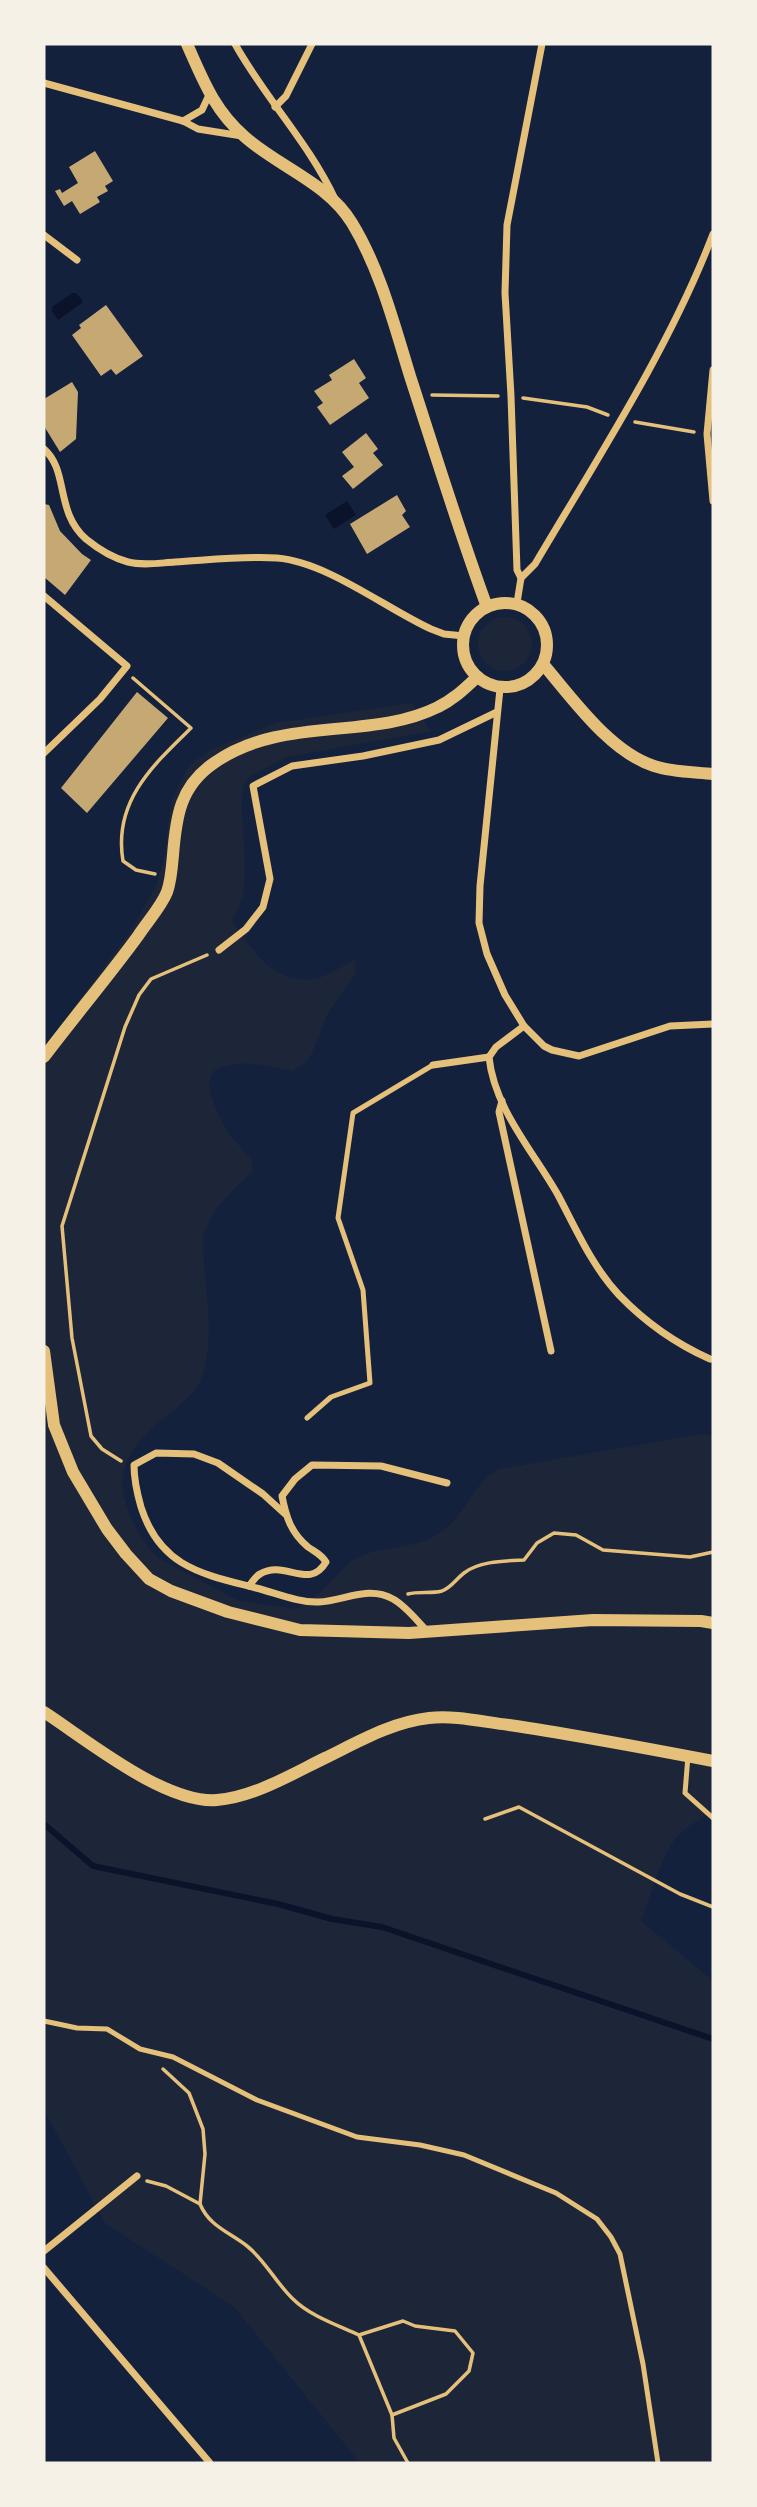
<svg xmlns="http://www.w3.org/2000/svg" width="757" height="2507" viewBox="0 0 757 2507" font-family="'PT Sans',sans-serif">
  <style>
    .green { fill: #1d2539 }
    .water { fill: #0b132b }
    .lines { fill: none; stroke-linecap: round; stroke-linejoin: round }
    .stream { stroke: #0b132b; stroke-width: 6 }
    .building { fill: #c6a872 }
    .path { stroke: #e5c07b; stroke-width: 3.5 }
    .service { stroke: #e5c07b; stroke-width: 5 }
    .minor { stroke: #e5c07b; stroke-width: 7 }
    .tertiary { stroke: #e5c07b; stroke-width: 12 }
  </style>
  <rect width="100%" height="100%" fill="#14213d"/>
  <g class="green">
    <circle cx="505" cy="644" r="27"/>
    <path d="M 412,703 L 431,731 L 287,757 L 249,777 L 243,787 C 238,826 256,888 232,920 C 252,951 278,990 321,977 C 332,973 344,965 355,960 L 355,974 L 329,1011 L 311,1055 L 305,1063 L 292,1071 C 265,1066 240,1057 214,1071 L 209,1081 L 210,1092 L 218,1114 L 229,1134 L 252,1160 L 252,1172 C 232,1191 211,1209 203,1237 C 202,1281 217,1332 202,1376 C 195,1398 171,1411 154,1426 C 142,1437 128,1454 124,1470 C 116,1499 139,1538 158,1558 L 239,1601 L 296,1609 C 307,1602 318,1595 327,1586 C 337,1576 346,1563 359,1557 C 387,1543 418,1552 446,1528 C 469,1509 473,1483 499,1469 L 702,1434 L 713,1436 L 713,1812 C 700,1819 686,1826 676,1838 C 660,1858 651,1896 641,1921 L 713,1981 L 713,2463 L 360,2463 L 234,2307 L 105,2223 L 44,2110 L 44,1047 L 130,932 L 156,886 L 165,854 L 171,801 L 187,769 L 196,760 L 212,749 L 276,723 Z"/>
  </g>
  <g class="water">
    <path d="M 72,293 L 76,293 L 82,300 L 82,303 L 58,320 L 52,311 L 52,307 Z"/>
    <path d="M 347,501 L 356,515 L 334,529 L 325,515 Z"/>
  </g>
  <g class="lines">
    <path class="stream" d="M 44,1824 L 93,1866 L 278,1904 L 332,1919 L 382,1927 L 713,2039"/>
  </g>
  <g class="building">
    <path d="M 95,151 L 113,181 L 105,186 L 108,191 L 97,197 L 100,202 L 80,214 L 72,201 L 64,206 L 55,191 L 60,189 L 62,193 L 78,183 L 69,167 Z"/>
    <path d="M 106,305 L 143,356 L 116,375 L 111,369 L 101,376 L 72,335 L 81,328 L 79,325 Z"/>
    <path d="M 354,359 L 366,378 L 359,383 L 369,398 L 330,425 L 317,407 L 323,403 L 314,391 L 332,380 L 329,375 Z"/>
    <path d="M 72,382 L 78,392 L 76,439 L 60,452 L 44,426 L 44,399 Z"/>
    <path d="M 366,433 L 378,449 L 373,453 L 383,465 L 353,489 L 342,476 L 354,467 L 342,452 Z"/>
    <path d="M 397,495 L 406,511 L 402,515 L 410,527 L 367,554 L 350,524 Z"/>
    <path d="M 44,504 L 49,505 L 60,531 L 82,554 L 91,560 L 65,595 L 44,577 Z"/>
    <path d="M 137,692 L 168,718 L 87,813 L 61,788 Z"/>
  </g>
  <g class="lines">
    <g class="path">
      <path d="M 432,395 L 498,396"/>
      <path d="M 523,398 L 587,407 L 608,415"/>
      <path d="M 635,422 L 694,432"/>
      <path d="M 133,678 L 191,728 C 152,766 113,802 123,861 L 136,870 L 155,874"/>
      <path d="M 121,1461 L 102,1449 L 91,1436 L 72,1338 L 62,1226 L 125,1027 L 139,995 L 151,979 L 207,955"/>
      <path d="M 408,1594 C 419,1591 431,1594 442,1591 C 452,1587 455,1580 464,1573 C 479,1561 505,1561 524,1560 L 537,1543 L 554,1533 L 576,1535 L 603,1550 L 690,1557 L 713,1552"/>
      <path d="M 485,1819 L 519,1807 L 680,1894 L 713,1907"/>
      <path d="M 163,2069 L 189,2093 L 203,2129 L 205,2154 L 200,2204"/>
      <path d="M 147,2181 L 166,2186 L 200,2204 C 209,2226 229,2232 247,2246 C 265,2260 276,2283 293,2299 C 310,2316 337,2325 359,2335 L 392,2415 L 394,2438 L 408,2463"/>
      <path d="M 359,2335 L 403,2321 L 415,2326 L 455,2331 L 473,2353 L 469,2371 L 446,2394 L 392,2415"/>
    </g>
    <g class="service">
      <path d="M 307,1418 L 331,1397 L 370,1383 L 363,1290 L 338,1218 L 353,1113 L 433,1065"/>
      <path d="M 688,1756 L 685,1793 L 713,1818"/>
      <path d="M 44,2021 L 77,2028 L 107,2029 L 140,2049 L 173,2057 L 257,2100 L 357,2137 L 420,2145 L 464,2155 L 556,2193 L 597,2219 L 611,2237 L 620,2254 L 643,2364 L 658,2463"/>
    </g>
    <g class="minor">
      <path d="M 235,44 C 265,98 309,143 335,199"/>
      <path d="M 44,83 L 183,121 L 198,129 L 242,136"/>
      <path d="M 275,107 L 286,96 L 312,44"/>
      <path d="M 183,121 L 202,110 L 209,95"/>
      <path d="M 44,235 L 77,260"/>
      <path d="M 713,370 L 707,434 L 713,501"/>
      <path d="M 44,449 C 69,471 55,512 86,539 C 97,548 113,558 128,562 C 143,566 159,563 175,562 C 209,560 243,556 277,558 C 327,562 385,608 431,629 L 444,634 L 464,636"/>
      <path d="M 521,578 L 517,570 L 511,396 L 505,293 L 507,225 L 542,44"/>
      <path d="M 44,596 L 127,666 L 100,699 L 44,753"/>
      <path d="M 517,603 L 521,578 L 535,564 C 597,459 670,347 713,234"/>
      <path d="M 500,689 L 480,886 L 479,923 L 487,954 L 505,995 L 524,1026 L 544,1046 L 552,1050 L 579,1056 L 670,1026 L 713,1024"/>
      <path d="M 219,950 L 246,929 L 263,907 L 270,879 L 253,786 L 292,766 L 363,756 L 439,740 L 497,712"/>
      <path d="M 524,1026 L 496,1047 L 489,1057 C 494,1108 533,1151 558,1195 C 576,1229 592,1266 619,1295 C 646,1323 674,1343 710,1359"/>
      <path d="M 433,1065 L 489,1057"/>
      <path d="M 502,1101 L 499,1112 L 551,1351"/>
      <path d="M 285,1514 L 263,1494 L 218,1463 L 194,1454 L 156,1453 L 134,1465 C 134,1480 137,1493 141,1507 C 160,1567 202,1574 256,1588 C 276,1593 299,1603 319,1602 C 344,1601 368,1585 393,1599 C 406,1606 418,1622 428,1632"/>
      <path d="M 249,1586 C 252,1582 256,1576 260,1574 C 285,1559 309,1591 326,1562 C 321,1554 315,1552 308,1547 C 291,1533 286,1517 282,1496 L 295,1479 L 312,1465 L 381,1466 L 447,1483"/>
      <path d="M 44,2251 L 137,2176"/>
      <path d="M 44,2268 L 210,2463"/>
    </g>
    <g class="tertiary">
      <path d="M 187,44 C 203,80 214,110 245,137 C 279,167 328,183 352,223 C 380,269 394,324 410,376 C 435,453 459,531 487,607"/>
      <circle cx="505" cy="645" r="42"/>
      <path d="M 543,664 C 572,698 610,752 654,766 C 672,772 694,772 713,774"/>
      <path d="M 44,1057 C 75,1016 108,977 138,936 C 147,922 161,907 167,892 C 171,881 172,867 173,855 C 176,817 180,786 214,763 C 282,715 370,741 438,707 C 453,700 464,689 476,678"/>
      <path d="M 44,1351 L 54,1425 L 73,1472 L 107,1529 L 126,1554 L 149,1579 L 171,1591 L 228,1612 L 300,1630 L 409,1633 L 593,1620 L 701,1621 L 713,1623"/>
      <path d="M 44,1712 C 87,1740 165,1804 217,1800 C 254,1797 292,1774 325,1758 C 358,1742 392,1722 429,1718 C 455,1715 483,1722 509,1725 C 577,1735 645,1748 713,1761"/>
    </g>
  </g>
  <rect width="757" height="2507" fill="none" stroke="#f6f1e7" stroke-width="91"/>
</svg>
